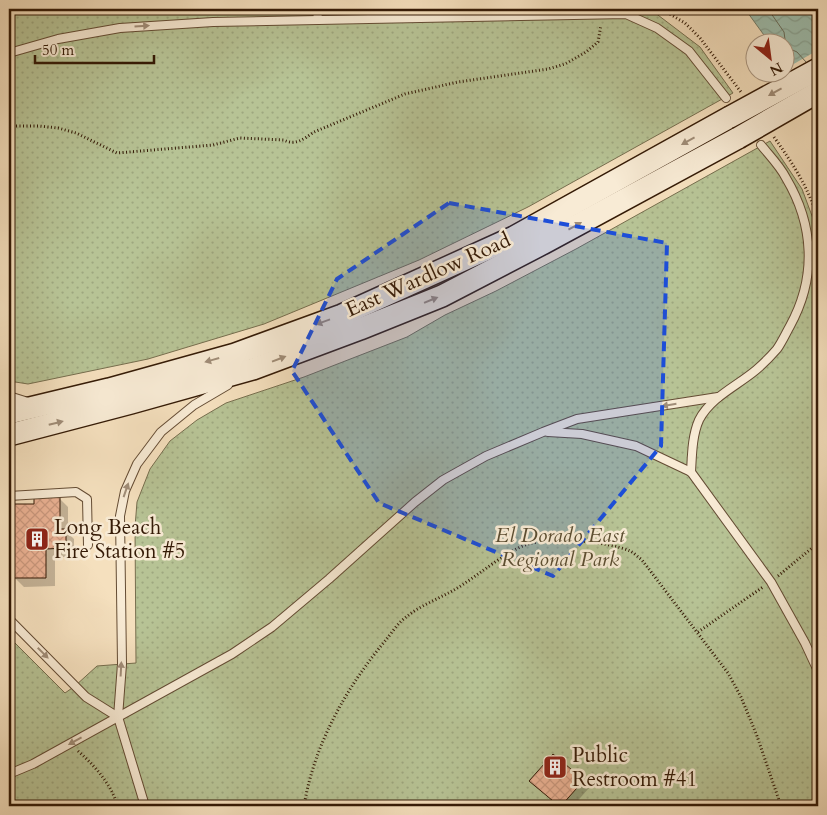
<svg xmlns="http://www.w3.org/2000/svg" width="827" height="815" viewBox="0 0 827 815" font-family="Cardo,serif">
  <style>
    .park { fill: url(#park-dots); stroke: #766e4e }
    .water { fill: url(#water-waves); stroke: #737c6a }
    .pier { fill: #f5e0be }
    .shadow { fill: #0003 }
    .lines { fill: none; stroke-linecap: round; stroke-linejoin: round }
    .shore { stroke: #686c5a; stroke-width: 1 }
    .building { fill: url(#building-cross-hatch); stroke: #341a06 }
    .service-casing { stroke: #644c34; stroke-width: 10 }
    .secondary-casing { stroke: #341a06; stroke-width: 24 }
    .path { stroke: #341a06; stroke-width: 3; stroke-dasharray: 1 2.5; stroke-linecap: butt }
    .service { stroke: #f8ebd5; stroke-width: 8 }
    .secondary { stroke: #f8ebd5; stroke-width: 21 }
    .secondary-bridge-casing { stroke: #341a06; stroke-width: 24; stroke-linecap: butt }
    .secondary-bridge { stroke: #f8ebd5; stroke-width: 21 }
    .oneway { fill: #a08d78 }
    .marked { fill: #1d4ed8; fill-opacity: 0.2; stroke: #1d4ed8; stroke-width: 4; stroke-dasharray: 10 6; stroke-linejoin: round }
    .labels { text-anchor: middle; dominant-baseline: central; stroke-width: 5; stroke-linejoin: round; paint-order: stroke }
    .street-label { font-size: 21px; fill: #341a06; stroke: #f8ebd5 }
    .poi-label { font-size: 21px; fill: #341a06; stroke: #f8ebd5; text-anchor: start }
    .park-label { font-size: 21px; font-style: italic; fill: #5b4d31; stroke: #f8ebd5 }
  </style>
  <defs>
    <pattern id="park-dots" width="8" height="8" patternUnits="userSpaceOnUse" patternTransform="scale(1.25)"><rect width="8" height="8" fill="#b7c395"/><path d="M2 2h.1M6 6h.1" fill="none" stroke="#9ea77f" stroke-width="1.8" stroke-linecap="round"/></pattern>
    <pattern id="water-waves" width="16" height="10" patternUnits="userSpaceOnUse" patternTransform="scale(1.25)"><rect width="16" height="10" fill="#9dbdad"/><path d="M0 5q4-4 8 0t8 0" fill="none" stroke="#88a293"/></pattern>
    <pattern id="building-cross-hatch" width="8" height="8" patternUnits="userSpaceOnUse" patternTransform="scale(1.25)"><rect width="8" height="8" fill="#ebb294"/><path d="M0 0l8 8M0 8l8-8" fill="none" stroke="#ca987e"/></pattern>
  </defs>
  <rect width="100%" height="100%" fill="#f5e0be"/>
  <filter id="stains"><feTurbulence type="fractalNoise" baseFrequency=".004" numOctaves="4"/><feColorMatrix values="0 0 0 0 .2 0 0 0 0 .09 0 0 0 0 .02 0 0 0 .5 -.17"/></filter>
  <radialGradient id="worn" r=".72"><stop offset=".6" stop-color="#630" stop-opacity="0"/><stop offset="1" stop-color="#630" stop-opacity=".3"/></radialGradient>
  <g class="park">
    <path d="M 9,9 L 650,9 L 700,47 L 733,93 L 528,207 L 419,260 L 264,324 L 148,359 L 28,384 L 9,381 Z"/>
    <path d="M 770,141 L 802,189 L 818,232 L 818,806 L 9,806 L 9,637 L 65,693 L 75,686 L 97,666 L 136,663 L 135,527 L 137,502 L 150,469 L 170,441 L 197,420 L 226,403 L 304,377 L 407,337 L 445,315 L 496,291 L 576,249 Z"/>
  </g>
  <path class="water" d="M 745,9 L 815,9 L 818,14 L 818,110 L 785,64 L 784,42 L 769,42 Z"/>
  <path class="pier" d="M 818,50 L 818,113 L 785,69 Z"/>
  <g class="shadow">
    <path d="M 59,498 L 68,507 L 68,533 L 74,539 L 74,557 L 55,557 L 55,586 L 24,587 L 15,578 L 15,551 L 9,545 L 9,534 L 12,534 L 36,505 Z"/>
    <path d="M 583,781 L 589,788 L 573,806 L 559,806 L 538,787 Z"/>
  </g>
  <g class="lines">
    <path class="shore" d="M 768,9 L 784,32 L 786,47 L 797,52 L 806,62"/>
  </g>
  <g class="building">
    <path d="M 60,497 L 60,529 L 66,529 L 66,548 L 46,549 L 46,578 L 14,578 L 14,545 L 9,545 L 9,533 L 11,533 L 10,504 L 34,504 L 34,498 Z"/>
    <path d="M 553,754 L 584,780 L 561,806 L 559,806 L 529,781 Z"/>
  </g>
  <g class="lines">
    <g class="service-casing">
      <g id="service">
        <path d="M 317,9 L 318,20 L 626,14 L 657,28 L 689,51 L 726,98"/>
        <path d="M 9,53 L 58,39 L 120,28 L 213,22 L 318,20"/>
        <path d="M 9,396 L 28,402"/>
        <path d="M 548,432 L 582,434 L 636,446 L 691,472 L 771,582 L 805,643 L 818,671"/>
        <path d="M 691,472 C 692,455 692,436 699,420 C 711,397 737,386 756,370 C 763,364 771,356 777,349 C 782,342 786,333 790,326 C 817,277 814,225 786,178 C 780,166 769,155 761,145"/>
        <path d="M 9,496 L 76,492 L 87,499 L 88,545"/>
        <path d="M 9,619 L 86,697 L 118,717"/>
        <path d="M 9,774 L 33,764 L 232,654 L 272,627 L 329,579 L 415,502 L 443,480 L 486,456 L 543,432 L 577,419 L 718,397"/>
        <path d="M 145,806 L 118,717 L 122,664 L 120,516 L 125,491 L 137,464 L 161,432 L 194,405 L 228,385"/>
      </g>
    </g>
    <g class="secondary-casing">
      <g id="secondary">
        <path d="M 9,413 L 109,389 L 235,354 L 342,315 L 514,237 L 730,117"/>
        <path d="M 9,435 L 131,403 L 253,369 L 360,329 L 442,296 L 544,243 L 738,138"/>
      </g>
    </g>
    <g class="path">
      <path d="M 661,9 L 685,23 L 700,38 L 741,92"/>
      <path d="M 9,126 L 39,126 L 58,128 L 76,133 L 117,153 L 213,145 L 240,138 L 284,140 C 295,146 304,139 314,132 L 405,94 L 458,82 L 548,69 L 565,64 L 586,52 L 598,42 L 601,25"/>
      <path d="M 774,137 C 793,164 809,188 818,220"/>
      <path d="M 778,576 L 818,543"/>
      <path d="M 698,632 L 763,587"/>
      <path d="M 78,751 C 96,767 110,783 118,806"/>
      <path d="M 304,806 C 314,745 346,688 385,641 C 391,634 397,624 405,618 C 419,606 438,599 454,590 C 477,577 504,552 528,544 C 552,537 607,541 630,551 C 634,553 638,557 642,560 L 728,673 L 741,697 L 757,736 L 781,806"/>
    </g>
    <use href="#service" class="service"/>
    <use href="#secondary" class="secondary"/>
    <g class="secondary-bridge-casing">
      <g id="secondary-bridge">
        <path d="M 730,117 L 818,69"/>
        <path d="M 738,138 L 818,92"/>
      </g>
    </g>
    <use href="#secondary-bridge" class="secondary-bridge"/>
  </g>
  <defs><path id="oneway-solid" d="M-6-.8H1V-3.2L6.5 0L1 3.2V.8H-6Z" transform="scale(1.25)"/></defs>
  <g class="oneway">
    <use href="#oneway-solid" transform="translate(142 26) rotate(-4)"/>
    <use href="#oneway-solid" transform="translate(775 92) rotate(151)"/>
    <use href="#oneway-solid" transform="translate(688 141) rotate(151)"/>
    <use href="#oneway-solid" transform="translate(575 226) rotate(-29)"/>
    <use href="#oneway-solid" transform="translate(431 300) rotate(-22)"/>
    <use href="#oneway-solid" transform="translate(323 322) rotate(160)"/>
    <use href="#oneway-solid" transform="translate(279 359) rotate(-21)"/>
    <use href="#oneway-solid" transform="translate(212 360) rotate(164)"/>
    <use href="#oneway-solid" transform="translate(669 405) rotate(171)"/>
    <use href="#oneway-solid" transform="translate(56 423) rotate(-14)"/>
    <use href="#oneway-solid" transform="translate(126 490) rotate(-71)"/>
    <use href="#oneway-solid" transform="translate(43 653) rotate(45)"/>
    <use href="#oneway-solid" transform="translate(121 669) rotate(-87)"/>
    <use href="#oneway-solid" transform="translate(75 741) rotate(151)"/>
  </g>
  <path class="marked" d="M 449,203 L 667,243 L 661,446 L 553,576 L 379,503 L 292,371 L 337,279 Z"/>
  <defs>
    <g id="building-square" transform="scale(1.25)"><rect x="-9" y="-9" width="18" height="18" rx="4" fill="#8f2418" stroke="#f8ebd5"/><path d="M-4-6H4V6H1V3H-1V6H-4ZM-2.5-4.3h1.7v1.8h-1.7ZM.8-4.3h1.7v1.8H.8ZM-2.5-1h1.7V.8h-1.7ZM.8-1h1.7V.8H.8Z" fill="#fff"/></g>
  </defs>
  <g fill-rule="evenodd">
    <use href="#building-square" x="37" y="539"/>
    <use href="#building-square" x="555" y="767"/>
  </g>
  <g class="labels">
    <g class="street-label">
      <text transform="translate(428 275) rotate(-24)">East Wardlow Road</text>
    </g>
    <g class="poi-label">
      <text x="54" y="527">Long Beach<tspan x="54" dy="24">Fire Station #5</tspan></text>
      <text x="572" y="755">Public<tspan x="572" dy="24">Restroom #41</tspan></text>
    </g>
    <g class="park-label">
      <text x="560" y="535">El Dorado East<tspan x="560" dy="24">Regional Park</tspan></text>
    </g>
  </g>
  <rect width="827" height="815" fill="none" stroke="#f5e0be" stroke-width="30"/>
  <rect x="10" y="10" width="807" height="795" fill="none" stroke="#341a06" stroke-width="2.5"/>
  <rect x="15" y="15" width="797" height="785" fill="none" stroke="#341a06"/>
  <g transform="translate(770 58) rotate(151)"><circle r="24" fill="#f8ebd5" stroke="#aa9782"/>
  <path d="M0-4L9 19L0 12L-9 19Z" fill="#8f2418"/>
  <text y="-8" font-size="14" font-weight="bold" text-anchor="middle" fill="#341a06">N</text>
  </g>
  <path d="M35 55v8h119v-8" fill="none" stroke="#341a06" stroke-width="2.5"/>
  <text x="42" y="55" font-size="15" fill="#341a06" stroke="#f8ebd5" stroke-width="4" paint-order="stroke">50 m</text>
  <rect width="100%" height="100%" filter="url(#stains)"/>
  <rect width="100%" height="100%" fill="url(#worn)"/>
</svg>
